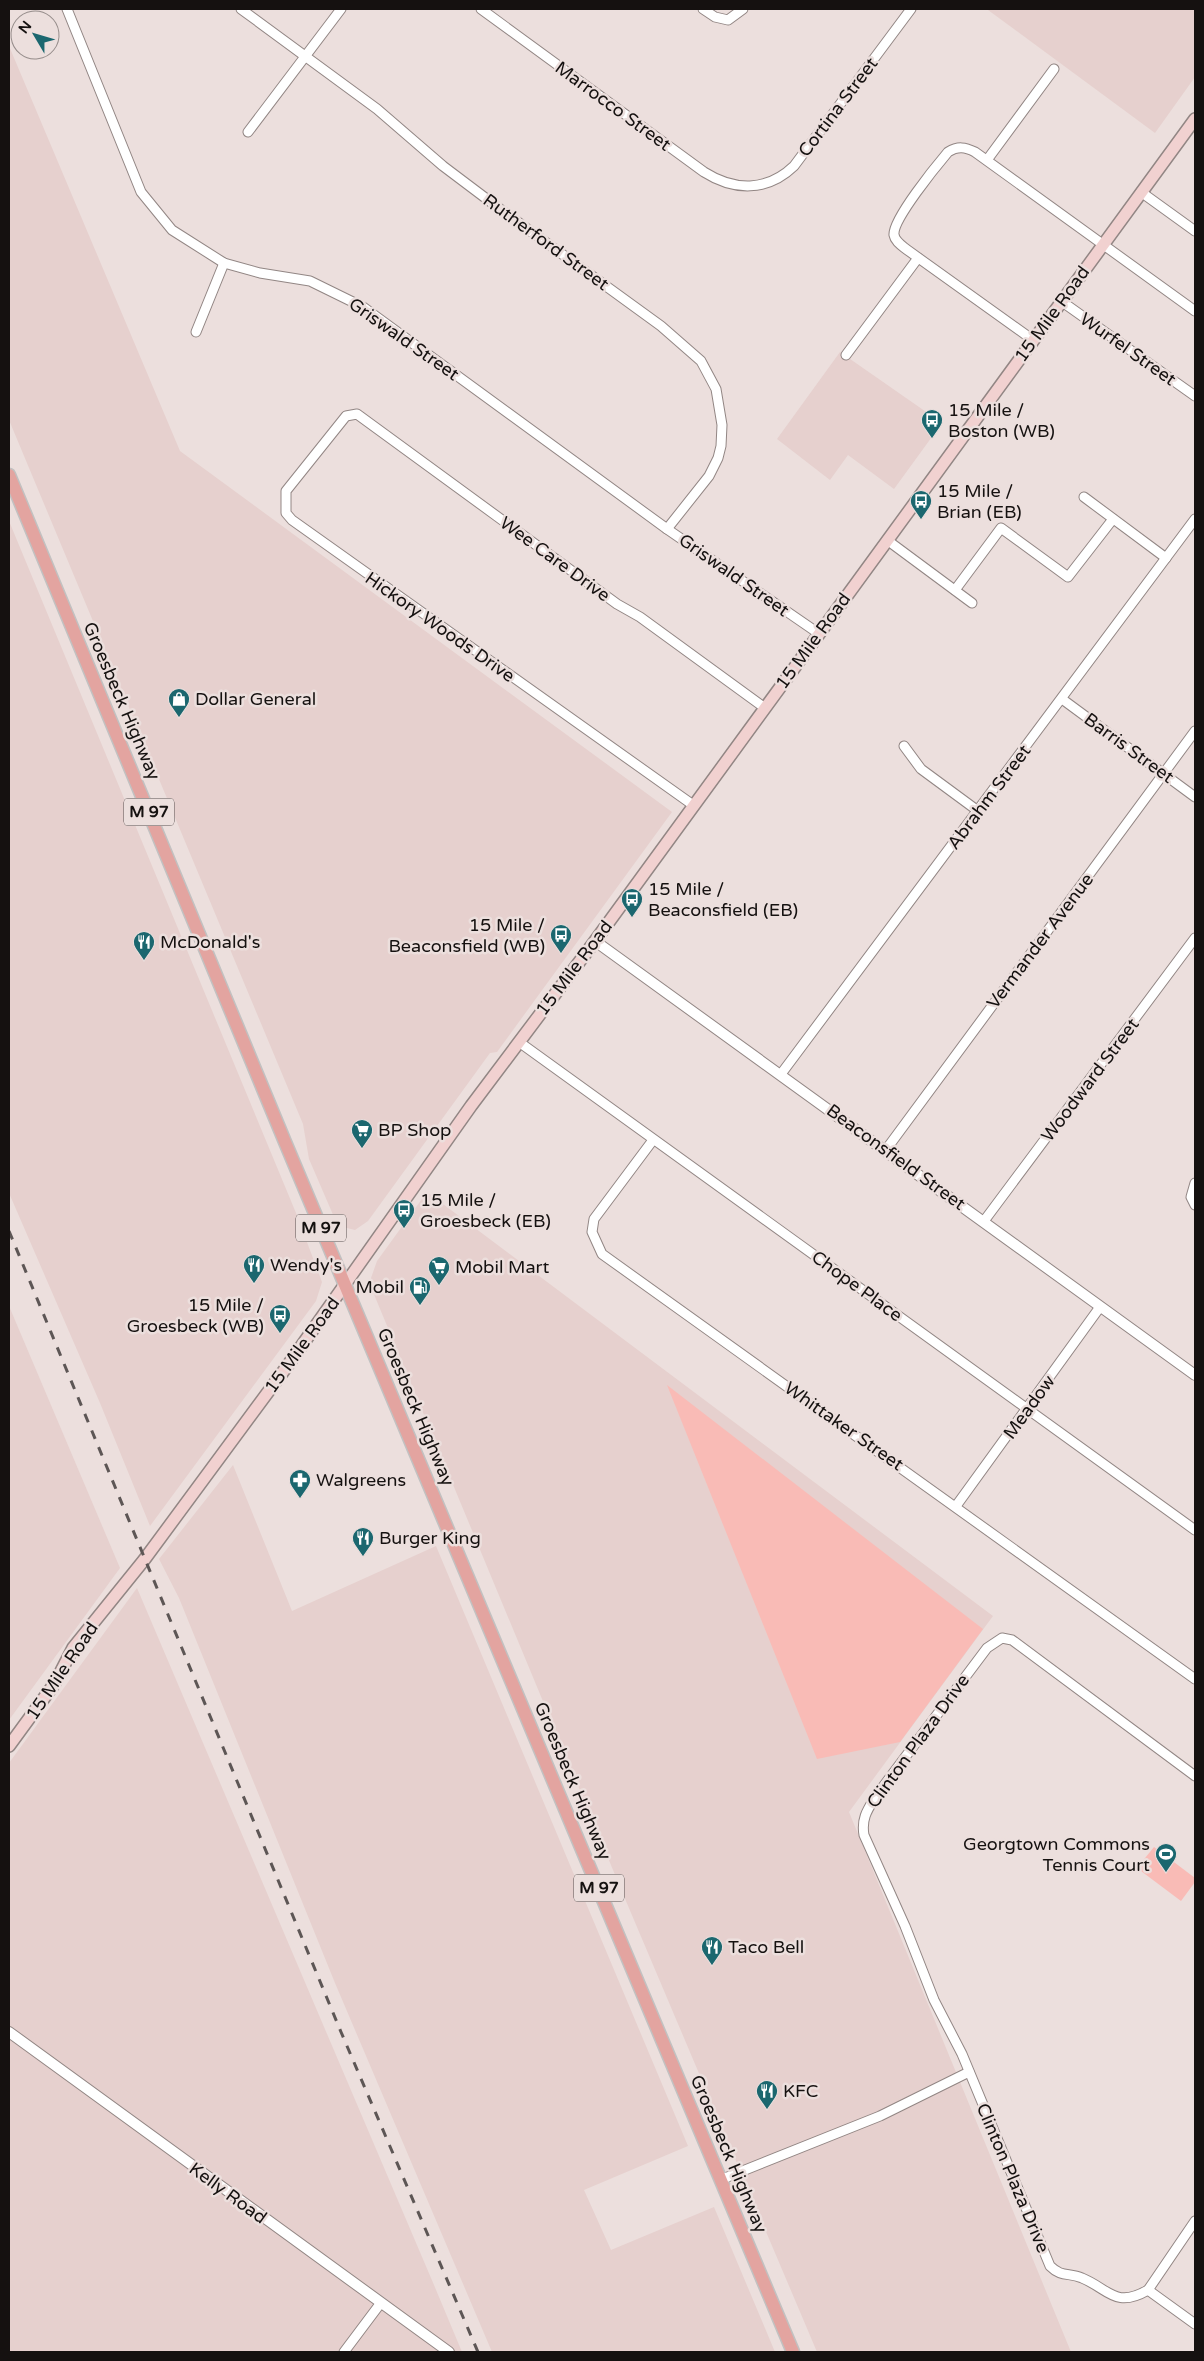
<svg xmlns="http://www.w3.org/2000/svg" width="1204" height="2361" viewBox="0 0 1204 2361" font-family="'Varela Round',sans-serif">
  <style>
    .built { fill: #e6d0ce }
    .green { fill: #f9bbb6 }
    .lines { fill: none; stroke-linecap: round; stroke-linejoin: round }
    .minor-casing { stroke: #928684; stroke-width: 11 }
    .tertiary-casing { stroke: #928684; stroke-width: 12 }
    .secondary-casing { stroke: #928684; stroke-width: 14 }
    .primary-casing { stroke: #c2c1c1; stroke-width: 15 }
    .minor { stroke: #fff; stroke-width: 9 }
    .tertiary { stroke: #fff; stroke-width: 10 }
    .secondary { stroke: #f1d1d0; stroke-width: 11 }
    .primary { stroke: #e3a4a0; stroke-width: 12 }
    .rail { stroke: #5d5655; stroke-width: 3; stroke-dasharray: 9 9; stroke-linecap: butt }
    .labels { text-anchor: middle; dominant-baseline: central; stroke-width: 5; stroke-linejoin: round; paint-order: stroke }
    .shield { fill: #ecdfdd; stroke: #564f4e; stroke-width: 1 }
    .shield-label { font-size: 16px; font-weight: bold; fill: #151110 }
    .street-label { font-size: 18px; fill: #151110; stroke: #ecdfdd }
    .poi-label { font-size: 18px; fill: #151110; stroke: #ecdfdd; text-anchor: start }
  </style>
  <rect width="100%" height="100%" fill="#ecdfdd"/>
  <g class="built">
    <path d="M 989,9 L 1195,9 L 1195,77 L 1155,133 L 988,10 Z"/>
    <path d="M 9,46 L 180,451 L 672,812 L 497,1052 L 490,1053 L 368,1221 L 355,1230 L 343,1227 L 334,1217 L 309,1159 L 303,1124 L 9,420 Z"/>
    <path d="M 840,352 L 942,423 L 894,489 L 848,455 L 830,480 L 777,439 Z"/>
    <path d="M 9,521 L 296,1213 L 322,1282 L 316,1301 L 150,1526 L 100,1403 L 9,1193 Z"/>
    <path d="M 427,1192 L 993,1616 L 849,1812 L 1071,2352 L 817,2352 L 623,1894 L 373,1292 L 371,1278 L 377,1261 Z"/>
    <path d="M 9,1306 L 120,1568 L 9,1720 Z"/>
    <path d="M 233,1465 L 292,1611 L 436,1546 L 688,2146 L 584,2190 L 611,2250 L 714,2207 L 775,2352 L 492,2352 L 335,1983 L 179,1598 L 159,1559 Z"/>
    <path d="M 137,1588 L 434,2285 L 462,2352 L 9,2352 L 9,1763 Z"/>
  </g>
  <g class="green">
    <path d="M 667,1385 L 983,1629 L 900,1742 L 817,1759 Z"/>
    <path d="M 1154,1847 L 1195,1878 L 1195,1882 L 1181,1901 L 1137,1868 Z"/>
  </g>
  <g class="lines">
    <g class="minor-casing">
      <g id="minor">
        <path d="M 67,9 L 141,192 L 172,230 L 224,263 L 260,273 L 310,281 L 363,307 L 667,529 L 818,633"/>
        <path d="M 241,9 L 377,109 L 443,166 L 500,209 L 661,326 L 701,361 L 716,389 L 722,425 L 721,446 L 718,458 L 709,476 L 667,529"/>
        <path d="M 481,9 L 704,172 C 734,191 767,192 794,166 L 911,9"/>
        <path d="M 703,9 L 715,17 L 728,20 L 743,9"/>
        <path d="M 248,132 L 341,9"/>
        <path d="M 987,160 L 1054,69"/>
        <path d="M 1141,192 L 1195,231"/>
        <path d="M 1061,301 L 1195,396"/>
        <path d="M 196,332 L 224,263"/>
        <path d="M 1033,340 L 906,249 C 901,245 895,241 894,235 C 892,220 937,165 948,152 C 958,146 965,147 975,152 L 1195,311"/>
        <path d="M 846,355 L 918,258"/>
        <path d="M 1084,497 L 1166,558"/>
        <path d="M 887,540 L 972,603"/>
        <path d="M 955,590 L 1001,528 L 1068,577 L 1113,519"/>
        <path d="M 1062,699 L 1195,797"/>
        <path d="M 904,746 L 921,769 L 978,811"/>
        <path d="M 693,805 L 292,520 L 286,513 L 286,491 L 346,416 L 357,414 L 617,604 L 640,617 L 765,708"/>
        <path d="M 519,1042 L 1195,1530"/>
        <path d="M 781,1074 L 1195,519"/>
        <path d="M 653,1140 L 594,1219 L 592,1232 L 602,1254 L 1195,1679"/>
        <path d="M 885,1151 L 1195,731"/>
        <path d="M 1195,1183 L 1191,1197 L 1195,1205"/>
        <path d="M 984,1221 L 1195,938"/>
        <path d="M 956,1506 L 1100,1307"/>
        <path d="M 1195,1776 L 1012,1640 L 1002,1638 L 987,1648 L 876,1796 C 868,1809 861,1818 864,1835 L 905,1926 L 934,2000 L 962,2054 L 1050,2266 C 1062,2278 1069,2272 1082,2278 C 1109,2289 1115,2309 1148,2290 L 1195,2221"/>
        <path d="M 720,2180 L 880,2116 L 969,2072"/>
        <path d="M 1148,2290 L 1195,2324"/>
        <path d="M 344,2352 L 380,2304"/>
      </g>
    </g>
    <g class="tertiary-casing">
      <g id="tertiary">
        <path d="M 595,941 L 1195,1375"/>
        <path d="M 9,2032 L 449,2352"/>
      </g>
    </g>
    <g class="secondary-casing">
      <path id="secondary" d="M 9,1746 L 55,1683 L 73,1648 L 144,1560 L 288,1365 L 471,1106 L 595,941 L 1195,119"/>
    </g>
    <g class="primary-casing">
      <path id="primary" d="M 9,475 L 285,1142 L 793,2352"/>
    </g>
    <use href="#minor" class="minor"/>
    <use href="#tertiary" class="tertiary"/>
    <use href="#secondary" class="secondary"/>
    <use href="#primary" class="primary"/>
    <path class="rail" d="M 9,1231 L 341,2032 L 478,2352"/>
  </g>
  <defs>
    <g id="bus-pin" transform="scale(1.125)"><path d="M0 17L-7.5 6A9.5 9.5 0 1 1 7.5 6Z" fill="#1b676f" stroke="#ecdfdd"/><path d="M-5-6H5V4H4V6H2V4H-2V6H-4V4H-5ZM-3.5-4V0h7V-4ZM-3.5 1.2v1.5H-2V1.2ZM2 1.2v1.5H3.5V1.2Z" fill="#fff"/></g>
    <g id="shop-pin" transform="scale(1.125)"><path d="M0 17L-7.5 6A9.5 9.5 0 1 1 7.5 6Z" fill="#1b676f" stroke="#ecdfdd"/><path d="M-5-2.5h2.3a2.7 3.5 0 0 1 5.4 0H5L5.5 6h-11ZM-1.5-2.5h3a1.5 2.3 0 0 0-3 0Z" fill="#fff"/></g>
    <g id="restaurant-pin" transform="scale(1.125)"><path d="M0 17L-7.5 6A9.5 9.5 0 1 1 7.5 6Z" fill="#1b676f" stroke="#ecdfdd"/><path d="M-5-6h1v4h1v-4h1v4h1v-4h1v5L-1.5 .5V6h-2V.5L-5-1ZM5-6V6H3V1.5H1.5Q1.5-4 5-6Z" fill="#fff"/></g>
    <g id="supermarket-pin" transform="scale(1.125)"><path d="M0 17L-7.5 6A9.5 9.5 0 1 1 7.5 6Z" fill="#1b676f" stroke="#ecdfdd"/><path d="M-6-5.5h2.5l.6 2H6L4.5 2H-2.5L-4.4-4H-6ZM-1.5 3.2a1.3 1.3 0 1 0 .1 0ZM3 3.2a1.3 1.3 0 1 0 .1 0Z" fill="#fff"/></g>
    <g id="fuel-pin" transform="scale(1.125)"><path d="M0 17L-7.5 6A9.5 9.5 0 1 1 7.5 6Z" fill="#1b676f" stroke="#ecdfdd"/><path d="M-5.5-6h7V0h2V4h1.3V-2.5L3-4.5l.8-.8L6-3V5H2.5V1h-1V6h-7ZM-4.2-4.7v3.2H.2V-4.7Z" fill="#fff"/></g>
    <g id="pharmacy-pin" transform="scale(1.125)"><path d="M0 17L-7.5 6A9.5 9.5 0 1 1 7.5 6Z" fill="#1b676f" stroke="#ecdfdd"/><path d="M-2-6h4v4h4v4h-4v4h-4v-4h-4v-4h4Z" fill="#fff"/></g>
    <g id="stadium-pin" transform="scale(1.125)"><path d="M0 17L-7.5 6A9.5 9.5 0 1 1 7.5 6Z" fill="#1b676f" stroke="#ecdfdd"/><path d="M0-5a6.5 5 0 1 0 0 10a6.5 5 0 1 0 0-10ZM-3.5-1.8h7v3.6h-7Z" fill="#fff"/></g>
  </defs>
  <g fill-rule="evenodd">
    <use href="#bus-pin" x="932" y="420"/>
    <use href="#bus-pin" x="921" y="501"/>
    <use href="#shop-pin" x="179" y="699"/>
    <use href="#bus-pin" x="632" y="899"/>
    <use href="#bus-pin" x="561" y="935"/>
    <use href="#restaurant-pin" x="144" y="942"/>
    <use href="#supermarket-pin" x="362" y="1130"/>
    <use href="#bus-pin" x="404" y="1210"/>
    <use href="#restaurant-pin" x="254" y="1265"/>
    <use href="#supermarket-pin" x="439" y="1267"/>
    <use href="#fuel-pin" x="420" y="1287"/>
    <use href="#bus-pin" x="280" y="1315"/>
    <use href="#pharmacy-pin" x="300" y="1480"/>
    <use href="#restaurant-pin" x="363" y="1538"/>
    <use href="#stadium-pin" x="1166" y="1854"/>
    <use href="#restaurant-pin" x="712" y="1947"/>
    <use href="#restaurant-pin" x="767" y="2091"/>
  </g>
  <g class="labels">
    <g class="shield">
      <rect x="124" y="798.5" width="50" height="27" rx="4"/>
      <rect x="296" y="1214.5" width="50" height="27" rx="4"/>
      <rect x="574" y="1874.5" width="50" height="27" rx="4"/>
    </g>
    <g class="shield-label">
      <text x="149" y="812">M 97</text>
      <text x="321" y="1228">M 97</text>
      <text x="599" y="1888">M 97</text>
    </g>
    <g class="street-label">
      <text transform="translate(613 106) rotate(36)">Marrocco Street</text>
      <text transform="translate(838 107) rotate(-53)">Cortina Street</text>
      <text transform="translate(546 242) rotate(36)">Rutherford Street</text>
      <text transform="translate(1052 314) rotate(-54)">15 Mile Road</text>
      <text transform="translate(404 339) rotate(35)">Griswald Street</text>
      <text transform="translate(1128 349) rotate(35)">Wurfel Street</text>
      <text transform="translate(555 559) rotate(36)">Wee Care Drive</text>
      <text transform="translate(734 575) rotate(35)">Griswald Street</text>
      <text transform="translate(440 627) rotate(35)">Hickory Woods Drive</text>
      <text transform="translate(813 641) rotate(-54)">15 Mile Road</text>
      <text transform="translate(122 701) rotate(67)">Groesbeck Highway</text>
      <text transform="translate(1129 748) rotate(36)">Barris Street</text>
      <text transform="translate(989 797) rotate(-53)">Abrahm Street</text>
      <text transform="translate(1040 941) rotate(-53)">Vermander Avenue</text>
      <text transform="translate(574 968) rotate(-53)">15 Mile Road</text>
      <text transform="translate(1090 1080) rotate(-53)">Woodward Street</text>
      <text transform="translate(896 1157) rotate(36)">Beaconsfield Street</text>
      <text transform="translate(857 1286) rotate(36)">Chope Place</text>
      <text transform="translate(302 1345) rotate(-54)">15 Mile Road</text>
      <text transform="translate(416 1407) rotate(67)">Groesbeck Highway</text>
      <text transform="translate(1029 1407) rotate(-54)">Meadow</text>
      <text transform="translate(844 1426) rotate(35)">Whittaker Street</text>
      <text transform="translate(62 1671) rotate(-56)">15 Mile Road</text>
      <text transform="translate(918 1741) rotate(-54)">Clinton Plaza Drive</text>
      <text transform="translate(573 1781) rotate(67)">Groesbeck Highway</text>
      <text transform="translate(729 2154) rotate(67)">Groesbeck Highway</text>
      <text transform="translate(1013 2178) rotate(67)">Clinton Plaza Drive</text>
      <text transform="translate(228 2193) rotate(36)">Kelly Road</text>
    </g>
    <g class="poi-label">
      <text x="948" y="410">15 Mile /<tspan x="948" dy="21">Boston (WB)</tspan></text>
      <text x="937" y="491">15 Mile /<tspan x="937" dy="21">Brian (EB)</tspan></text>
      <text x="195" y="699">Dollar General</text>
      <text x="648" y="889">15 Mile /<tspan x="648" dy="21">Beaconsfield (EB)</tspan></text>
      <text x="545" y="925" text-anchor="end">15 Mile /<tspan x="545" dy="21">Beaconsfield (WB)</tspan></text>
      <text x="160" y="942">McDonald's</text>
      <text x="378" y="1130">BP Shop</text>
      <text x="420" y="1200">15 Mile /<tspan x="420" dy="21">Groesbeck (EB)</tspan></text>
      <text x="270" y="1265">Wendy's</text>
      <text x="455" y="1267">Mobil Mart</text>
      <text x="404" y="1287" text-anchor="end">Mobil</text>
      <text x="264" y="1305" text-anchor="end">15 Mile /<tspan x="264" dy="21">Groesbeck (WB)</tspan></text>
      <text x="316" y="1480">Walgreens</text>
      <text x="379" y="1538">Burger King</text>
      <text x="1150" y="1844" text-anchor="end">Georgtown Commons<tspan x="1150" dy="21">Tennis Court</tspan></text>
      <text x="728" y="1947">Taco Bell</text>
      <text x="783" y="2091">KFC</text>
    </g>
  </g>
  <rect width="1204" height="2361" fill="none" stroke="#151110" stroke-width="20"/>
  <g transform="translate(35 35) rotate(308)"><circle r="24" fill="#ecdfdd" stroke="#968d8b"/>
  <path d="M0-4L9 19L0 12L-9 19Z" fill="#1b676f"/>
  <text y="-8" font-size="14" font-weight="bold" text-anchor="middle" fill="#151110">N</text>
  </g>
</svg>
